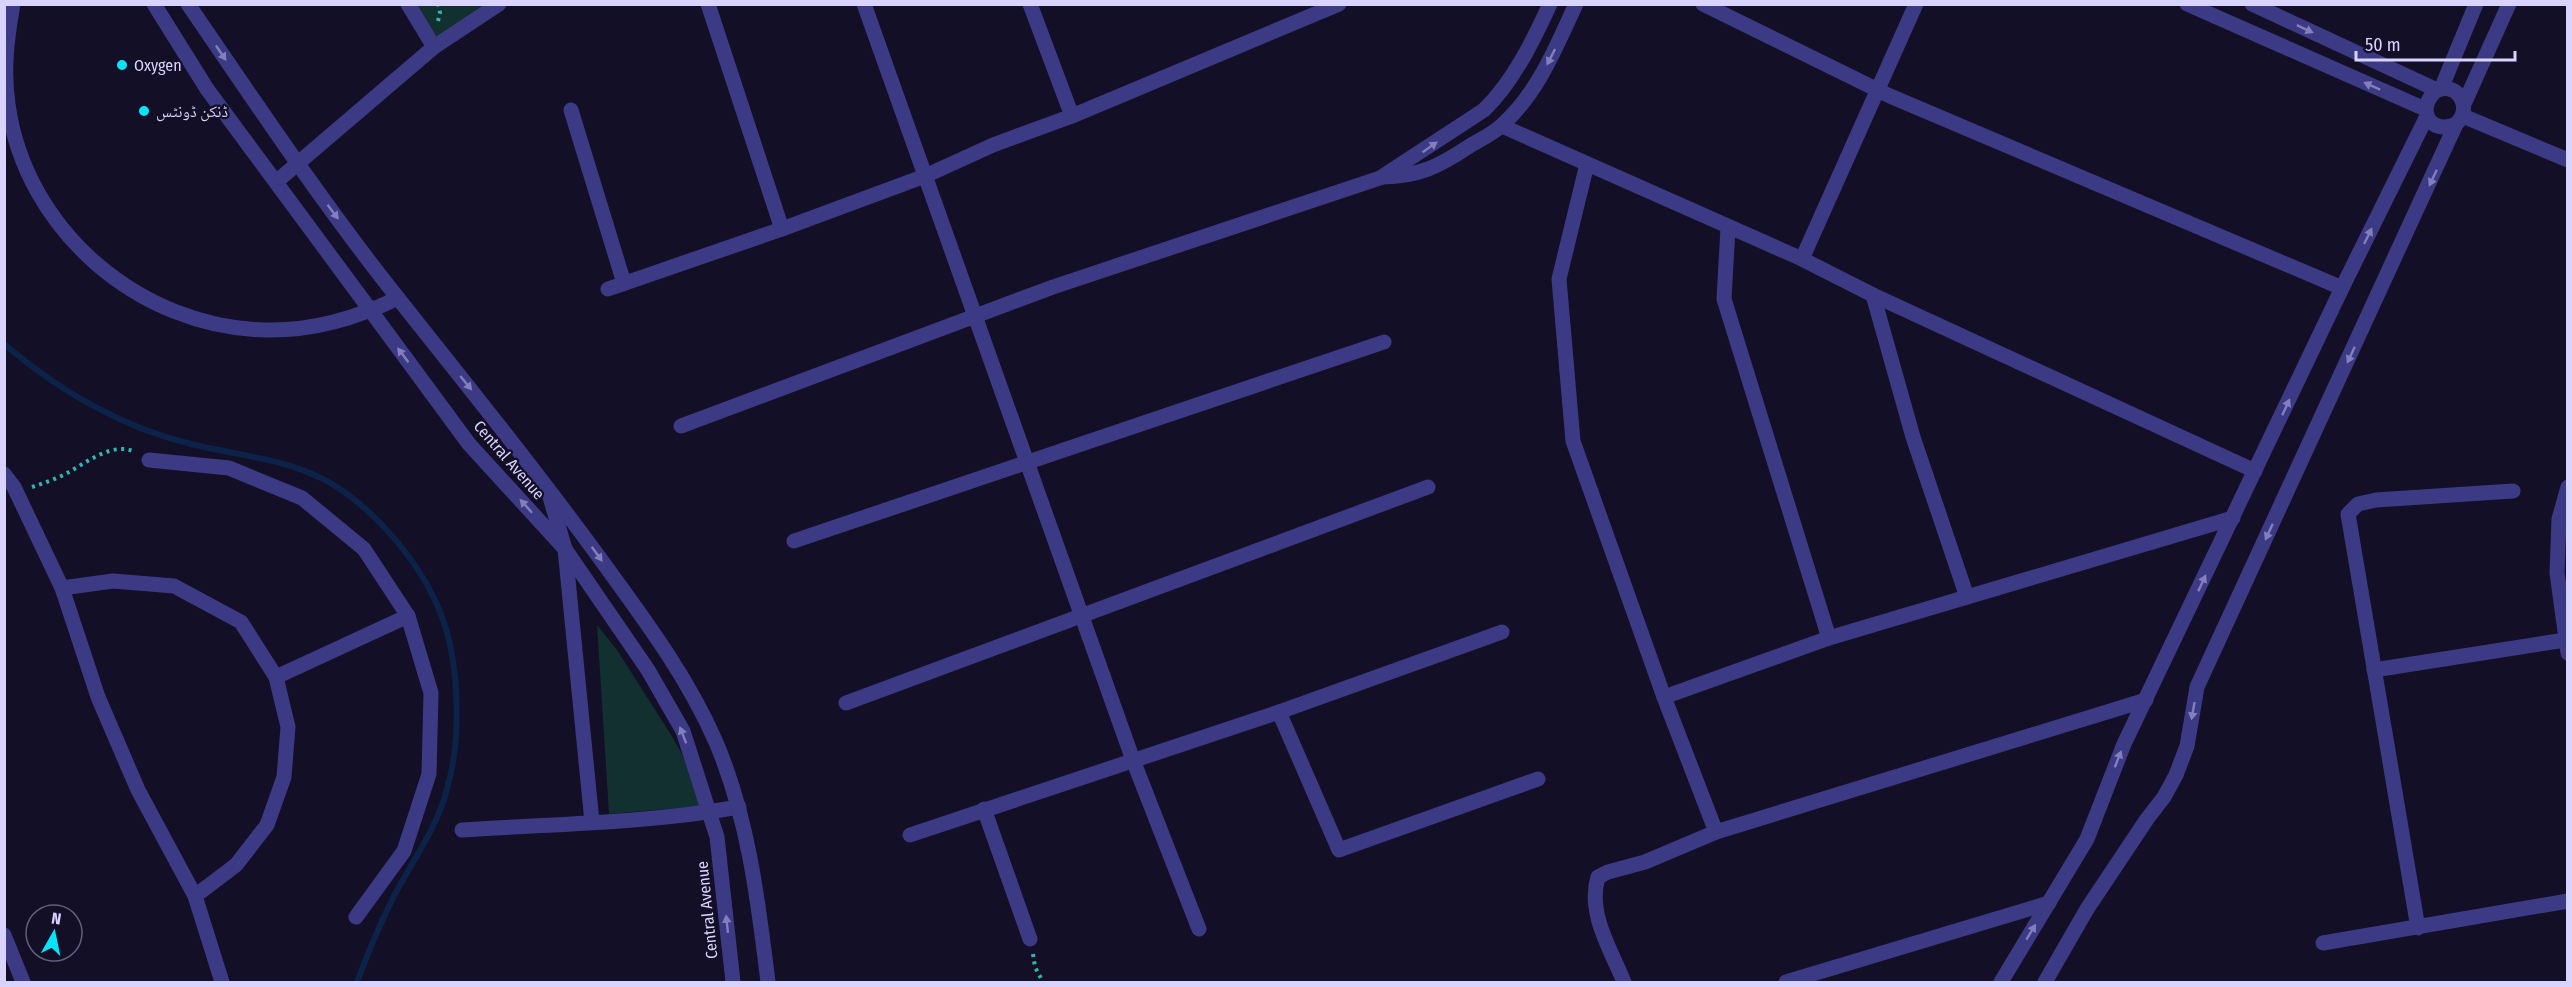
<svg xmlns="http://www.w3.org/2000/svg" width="2572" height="987" viewBox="0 0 2572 987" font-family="'Fira Sans Condensed','Noto Naskh Arabic',sans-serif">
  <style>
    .green { fill: #12302f }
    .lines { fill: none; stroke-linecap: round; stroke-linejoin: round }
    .stream { stroke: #0c2248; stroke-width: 6 }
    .path { stroke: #2fb8b0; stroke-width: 4; stroke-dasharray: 3 4.5; stroke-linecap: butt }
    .minor { stroke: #3d3a85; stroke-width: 15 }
    .tertiary { stroke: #3d3a85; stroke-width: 15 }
    .oneway { fill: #837fbc }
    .poi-dot { fill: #00e5ff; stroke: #130f26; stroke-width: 2 }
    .labels { text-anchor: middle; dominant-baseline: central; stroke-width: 4.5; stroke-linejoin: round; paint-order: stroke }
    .poi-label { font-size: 16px; fill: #d9d4ff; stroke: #130f26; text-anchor: start }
    .street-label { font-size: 16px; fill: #d9d4ff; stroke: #130f26 }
  </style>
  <rect width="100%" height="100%" fill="#130f26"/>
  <g class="green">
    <path d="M 415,5 L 487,5 L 437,37 Z"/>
    <path d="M 597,625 L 617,650 L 673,738 L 683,756 L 701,806 L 609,814 Z"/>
  </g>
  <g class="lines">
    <path class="stream" d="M 4,344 C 59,391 121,427 191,444 C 235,455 280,458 321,478 C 369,502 417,558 438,607 C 460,657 462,737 447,789 C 438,824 418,853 400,885 C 383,916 369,950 357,982"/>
    <g class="path">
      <path d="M 438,21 L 440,13 L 438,4"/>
      <path d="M 32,487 C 44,483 56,479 67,473 C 86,463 113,441 135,452"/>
      <path d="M 1033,954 L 1035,967 L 1043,982"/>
    </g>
    <g class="minor">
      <path d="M 13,4 C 7,38 3,70 8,104 C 25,230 140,328 266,330 C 312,331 357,318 398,298"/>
      <path d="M 408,4 L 434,47"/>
      <path d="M 708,4 L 782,229"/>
      <path d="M 864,4 L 1133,760 L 1199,929"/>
      <path d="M 1030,4 L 1072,116"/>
      <path d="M 1703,4 L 1890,96 L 2342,288"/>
      <path d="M 2187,4 L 2425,109"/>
      <path d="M 2252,4 L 2437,90 C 2459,82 2473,109 2456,124 C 2429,136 2415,108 2437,90"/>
      <path d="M 2441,89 L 2476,4"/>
      <path d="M 2464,104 L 2509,4"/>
      <path d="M 571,110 L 624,283"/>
      <path d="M 2463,116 L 2568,160"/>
      <path d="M 1502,126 L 1802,259 L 1873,295 L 2255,471"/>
      <path d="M 1587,164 L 1559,279 L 1573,441 L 1664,697 L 1716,832 L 2146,700"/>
      <path d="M 1383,177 C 1419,176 1438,167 1468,147 C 1479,140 1493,134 1502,125 C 1538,93 1556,47 1576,4"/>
      <path d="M 276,182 L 434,47 L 499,4"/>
      <path d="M 1728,228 L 1724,299 L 1829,638"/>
      <path d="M 1802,259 L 1916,4"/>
      <path d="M 608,289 L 782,229 L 925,176 L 993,145 L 1072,116 L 1339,4"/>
      <path d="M 1873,295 L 1913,437 L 1967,597"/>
      <path d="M 681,426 L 1053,287 L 1380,178 L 1484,110 C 1513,82 1533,41 1550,4"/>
      <path d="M 149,460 L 229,468 L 302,498 L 364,549 L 408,616 L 431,693 L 429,774 L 404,851 L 356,917"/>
      <path d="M 4,474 L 14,487 L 62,588 L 98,697 L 138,790 L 195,896 L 222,982"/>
      <path d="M 2568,487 L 2559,519 L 2557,573 L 2568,653"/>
      <path d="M 548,490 L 565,549 L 592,822"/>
      <path d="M 794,541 L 1384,342"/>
      <path d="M 62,588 L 113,581 L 174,586 L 241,622 L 276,677 L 288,727 L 284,777 L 267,825 L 236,865 L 195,896"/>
      <path d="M 2374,670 L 2565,640"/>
      <path d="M 276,677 L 408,616"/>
      <path d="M 1664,697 L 1829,638 L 2233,518"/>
      <path d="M 846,703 L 1428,487"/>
      <path d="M 1279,712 L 1339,850 L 1538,779"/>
      <path d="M 984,809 L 1030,939"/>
      <path d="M 462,830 C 554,824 648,823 739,807"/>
      <path d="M 910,835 L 1279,712 L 1502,632"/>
      <path d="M 2418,928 L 2348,514 L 2358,504 L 2376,500 L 2513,491"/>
      <path d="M 4,935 L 23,982"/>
      <path d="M 2323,943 L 2568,901"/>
      <path d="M 1624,982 C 1611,950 1587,913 1598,877 L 1608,872 L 1645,862 L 1716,832"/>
      <path d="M 1786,982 L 2049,903"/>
      <path d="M 2001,982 L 2087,839 L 2124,744 L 2342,288 L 2427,116"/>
      <path d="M 2045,982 L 2087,909 L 2147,819 L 2164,797 L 2176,775 L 2187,746 L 2197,687 L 2456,124"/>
    </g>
    <g class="tertiary">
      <path d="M 154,4 L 207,89 L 371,311 L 469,444 L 565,549 L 648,670 L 683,731 L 717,837 L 733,982"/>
      <path d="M 188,4 C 257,105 325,207 401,302 C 471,390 541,477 607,568 C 647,623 687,677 715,740 C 748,816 758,900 768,982"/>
    </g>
  </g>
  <defs><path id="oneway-solid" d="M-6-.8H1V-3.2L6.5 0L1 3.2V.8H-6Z" transform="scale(1.5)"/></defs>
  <g class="oneway">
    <use href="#oneway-solid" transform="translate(2305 29) rotate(25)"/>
    <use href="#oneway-solid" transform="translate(221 53) rotate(56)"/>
    <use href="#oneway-solid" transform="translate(1551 57) rotate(117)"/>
    <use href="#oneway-solid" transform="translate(2372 86) rotate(-156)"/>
    <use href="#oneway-solid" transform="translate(1430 147) rotate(-35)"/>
    <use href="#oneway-solid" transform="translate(2433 178) rotate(115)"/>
    <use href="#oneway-solid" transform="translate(333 212) rotate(53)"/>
    <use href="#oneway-solid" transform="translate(2368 236) rotate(-64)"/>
    <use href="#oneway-solid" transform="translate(403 355) rotate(-127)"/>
    <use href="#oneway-solid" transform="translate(2351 355) rotate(115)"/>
    <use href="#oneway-solid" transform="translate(466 383) rotate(51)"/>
    <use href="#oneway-solid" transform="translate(2286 407) rotate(-65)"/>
    <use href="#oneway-solid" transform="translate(526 506) rotate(-132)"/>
    <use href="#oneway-solid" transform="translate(2269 532) rotate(115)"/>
    <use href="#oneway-solid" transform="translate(597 554) rotate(54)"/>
    <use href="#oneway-solid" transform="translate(2202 583) rotate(-65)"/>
    <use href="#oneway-solid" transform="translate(2193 711) rotate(100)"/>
    <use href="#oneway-solid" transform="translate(683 735) rotate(-111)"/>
    <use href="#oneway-solid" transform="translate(2118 759) rotate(-69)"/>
    <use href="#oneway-solid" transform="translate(727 924) rotate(-96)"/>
    <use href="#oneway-solid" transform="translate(2031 932) rotate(-59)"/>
  </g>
  <g class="poi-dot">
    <circle cx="122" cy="65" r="6"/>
    <circle cx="144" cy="111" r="6"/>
  </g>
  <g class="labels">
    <g class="poi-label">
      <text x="134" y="65">Oxygen</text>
      <text x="156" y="111">ڈنکن ڈونٹس</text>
    </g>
    <g class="street-label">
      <text transform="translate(509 460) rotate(49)">Central Avenue</text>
      <text transform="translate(707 910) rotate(-96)">Central Avenue</text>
    </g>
  </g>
  <rect width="2572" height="987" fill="none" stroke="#d9d4ff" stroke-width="12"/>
  <g transform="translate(54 933) rotate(9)"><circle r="28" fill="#130f26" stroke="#625e7d" stroke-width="1.5"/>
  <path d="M0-4.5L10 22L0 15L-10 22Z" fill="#00e5ff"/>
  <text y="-9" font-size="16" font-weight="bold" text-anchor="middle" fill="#d9d4ff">N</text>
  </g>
  <path d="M2356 51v9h159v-9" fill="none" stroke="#d9d4ff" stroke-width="3"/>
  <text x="2365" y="51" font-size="18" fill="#d9d4ff" stroke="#130f26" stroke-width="4.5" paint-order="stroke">50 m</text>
</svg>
